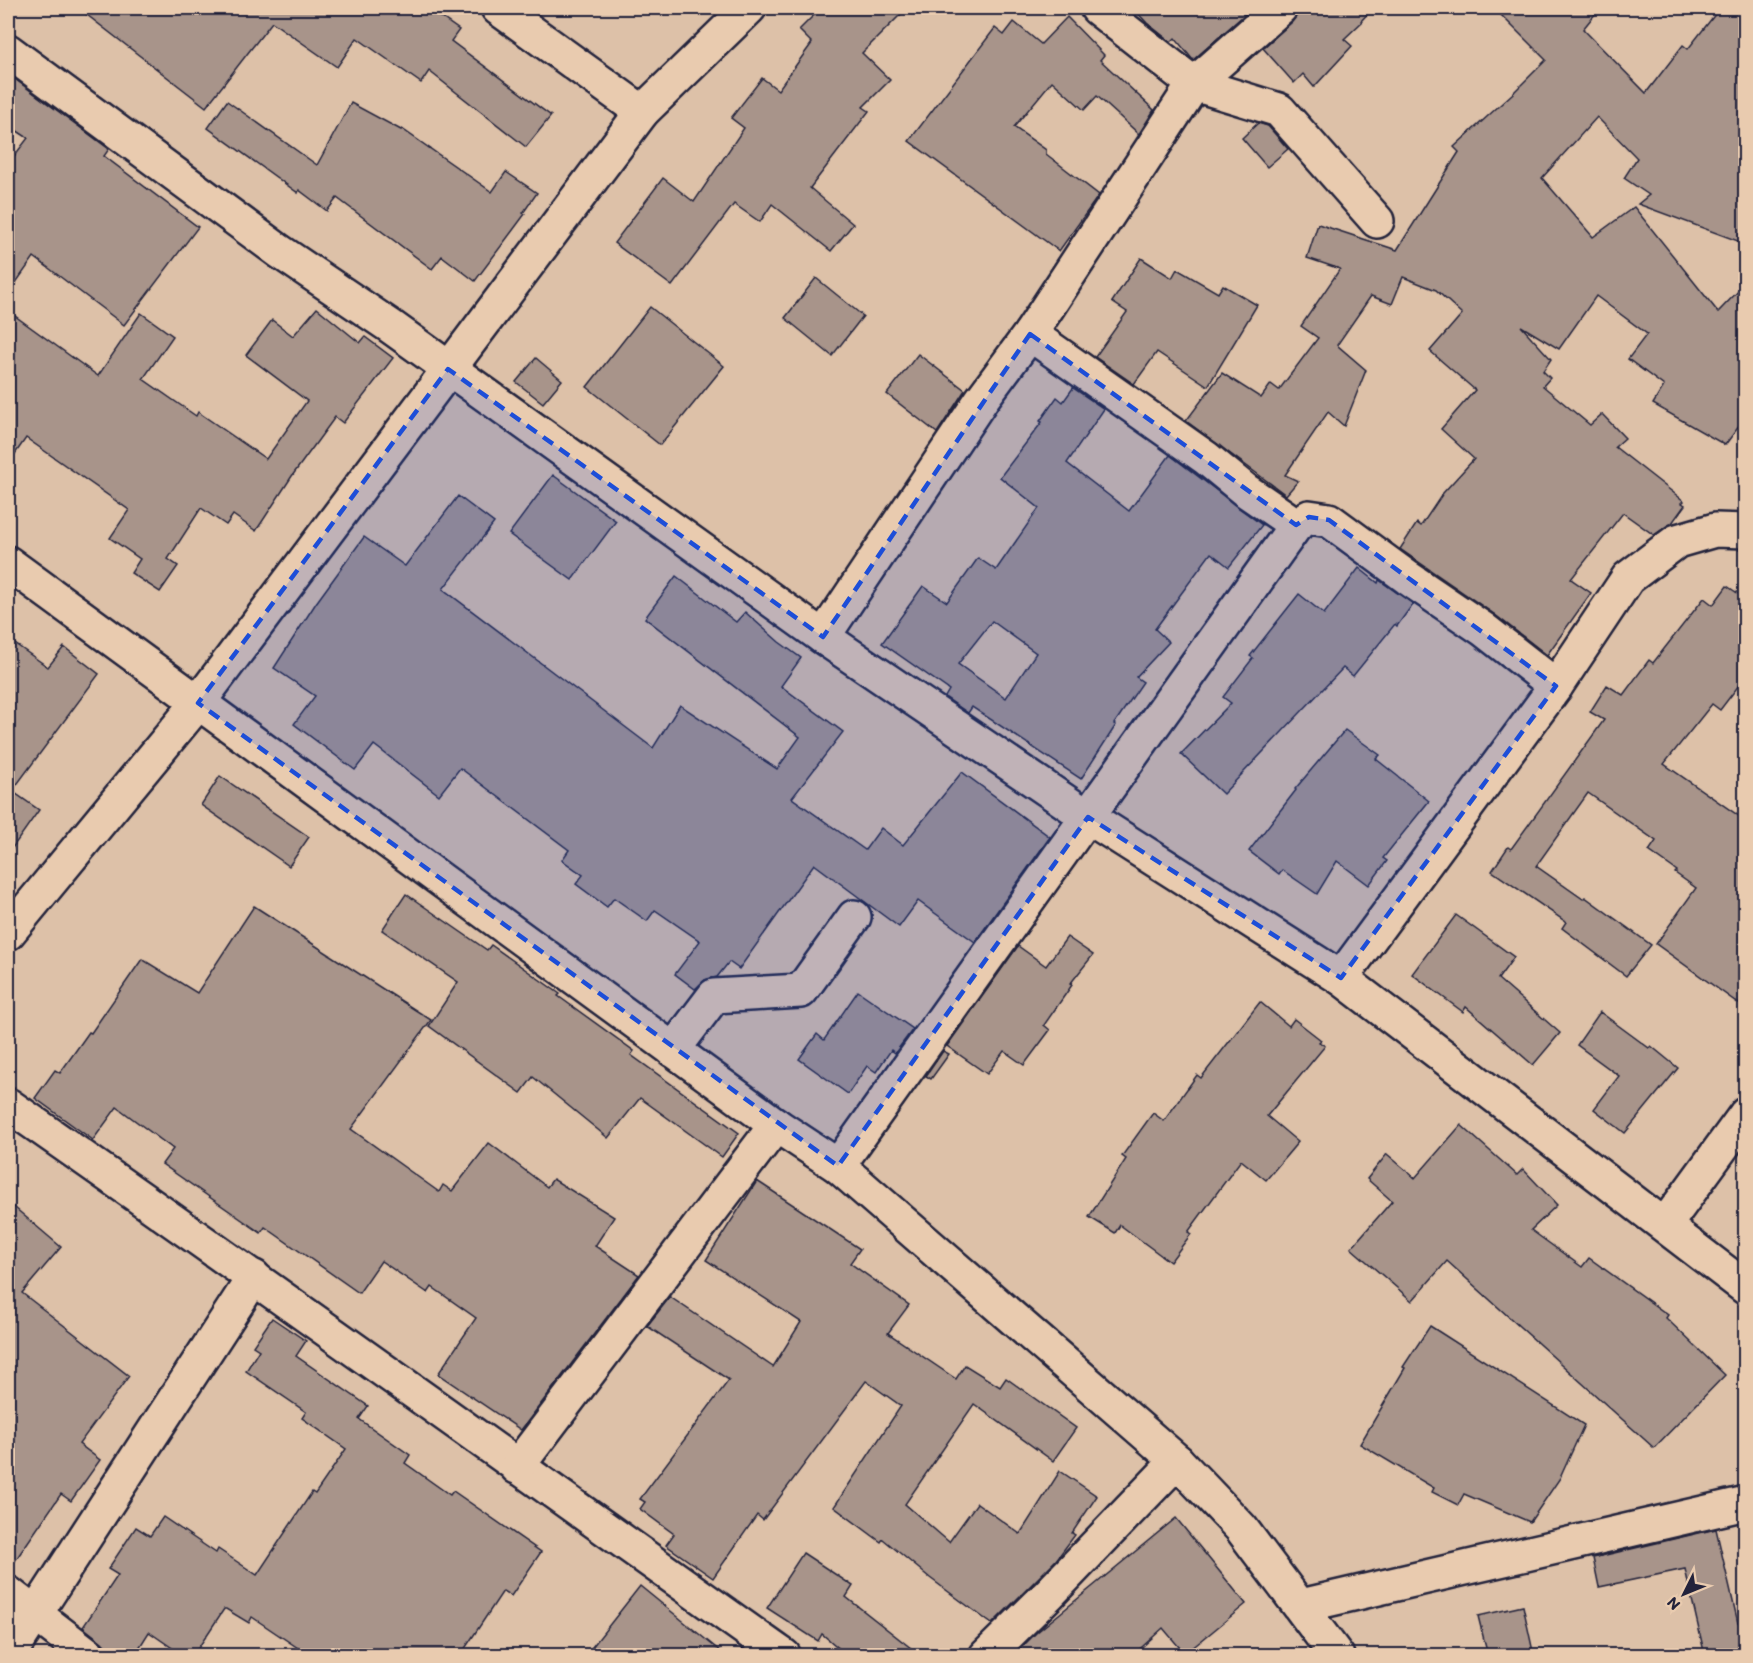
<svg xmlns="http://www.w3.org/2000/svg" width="1753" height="1663" viewBox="0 0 1753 1663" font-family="Itim,sans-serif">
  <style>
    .building { fill: #a8948a; stroke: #22223b; stroke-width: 1.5; fill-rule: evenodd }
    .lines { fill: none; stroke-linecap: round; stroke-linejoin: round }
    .minor-casing { stroke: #22223b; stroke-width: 38 }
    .minor { stroke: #e9cbaf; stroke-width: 33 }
    .marked { fill: #1d4ed8; fill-opacity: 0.2; stroke: #1d4ed8; stroke-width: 4.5; stroke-dasharray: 12 8; stroke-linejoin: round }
  </style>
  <rect width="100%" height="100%" fill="#ddc1a8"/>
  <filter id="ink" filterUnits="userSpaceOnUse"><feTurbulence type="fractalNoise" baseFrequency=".0167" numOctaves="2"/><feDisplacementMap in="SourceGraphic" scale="12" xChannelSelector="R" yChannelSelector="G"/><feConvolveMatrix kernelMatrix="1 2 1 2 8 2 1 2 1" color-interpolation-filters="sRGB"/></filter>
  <g filter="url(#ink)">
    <g class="building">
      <path d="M 78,8 L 428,8 L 459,30 L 451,41 L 551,116 L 526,147 L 429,71 L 421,83 L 357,38 L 337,67 L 272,22 L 206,107 Z"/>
      <path d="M 821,8 L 907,8 L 862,53 L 890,80 L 863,107 L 869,111 L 810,188 L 853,224 L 831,251 L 772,204 L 760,222 L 734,204 L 672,286 L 614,243 L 663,178 L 694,202 L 744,128 L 731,118 L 762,78 L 778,90 L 812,43 L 799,30 Z"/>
      <path d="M 1133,8 L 1252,8 L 1193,60 L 1175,38 L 1171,42 L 1147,23 Z"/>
      <path d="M 1298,8 L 1373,8 L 1361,21 L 1362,22 L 1344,39 L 1352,46 L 1314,87 L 1303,74 L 1294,83 L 1263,48 L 1292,22 L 1298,14 Z"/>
      <path d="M 1494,8 L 1600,8 L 1583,29 L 1646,93 L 1683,45 L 1688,49 L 1720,8 L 1746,8 L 1746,244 L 1638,204 L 1649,195 L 1624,178 L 1637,158 L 1597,117 L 1542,178 L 1593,237 L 1634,207 L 1718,312 L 1746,283 L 1746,417 L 1725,445 L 1653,404 L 1664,386 L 1628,359 L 1647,334 L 1596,296 L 1559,349 L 1521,326 L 1551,359 L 1543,371 L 1550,378 L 1543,386 L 1590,425 L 1602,414 L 1625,438 L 1615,447 L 1684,501 L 1682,503 L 1685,505 L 1672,523 L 1654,535 L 1623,513 L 1571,579 L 1591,593 L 1547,655 L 1494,614 L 1400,549 L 1417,523 L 1421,526 L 1443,493 L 1474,459 L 1441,429 L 1475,390 L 1430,351 L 1462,314 L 1436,290 L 1403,277 L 1392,304 L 1371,296 L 1337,345 L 1366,370 L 1344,426 L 1328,412 L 1285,475 L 1298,481 L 1286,495 L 1186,421 L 1222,373 L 1261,398 L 1271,384 L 1279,390 L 1318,338 L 1301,326 L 1340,269 L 1307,258 L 1318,224 L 1397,250 L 1459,152 L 1454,147 L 1512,94 L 1546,60 Z"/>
      <path d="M 1067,17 L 1104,55 L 1100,60 L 1154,110 L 1139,134 L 1097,96 L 1084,110 L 1052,81 L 1014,127 L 1046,150 L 1046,154 L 1099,195 L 1059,251 L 909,141 L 995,28 L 1004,35 L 1014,22 L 1041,44 Z"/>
      <path d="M 8,74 L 109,149 L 104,156 L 198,227 L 124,325 L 34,257 L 8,294 L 8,164 L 28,138 L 8,125 Z"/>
      <path d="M 227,101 L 317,165 L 351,103 L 401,130 L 402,129 L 492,192 L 506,172 L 537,193 L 523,213 L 525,214 L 475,281 L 442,256 L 432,269 L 337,198 L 327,211 L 299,190 L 298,193 L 208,128 Z"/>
      <path d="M 1258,123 L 1268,126 L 1288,149 L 1267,167 L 1242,138 Z"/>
      <path d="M 1141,258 L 1172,278 L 1177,269 L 1218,293 L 1223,285 L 1257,305 L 1208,386 L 1157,352 L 1134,384 L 1095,357 L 1127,312 L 1112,302 Z"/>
      <path d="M 816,278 L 863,316 L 832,356 L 785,318 Z"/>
      <path d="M 650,307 L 724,366 L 660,445 L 587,387 Z"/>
      <path d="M 317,308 L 360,343 L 365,337 L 393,358 L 343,423 L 335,417 L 292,476 L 256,531 L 233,515 L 226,525 L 201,508 L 168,559 L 178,566 L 160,592 L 131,573 L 140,559 L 110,538 L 129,510 L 26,438 L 8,464 L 8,311 L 98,376 L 141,313 L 173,336 L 143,379 L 196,416 L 198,412 L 266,459 L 307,401 L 246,355 L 272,320 L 293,336 Z"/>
      <path d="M 918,354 L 965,390 L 937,433 L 887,394 Z"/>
      <path d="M 536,358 L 562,380 L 543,403 L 516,382 Z"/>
      <path d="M 1073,388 L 1104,409 L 1067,463 L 1129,511 L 1170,455 L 1262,525 L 1229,567 L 1211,553 L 1155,629 L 1169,642 L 1136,677 L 1143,682 L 1114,724 L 1116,725 L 1081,779 L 972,707 L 968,713 L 945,697 L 949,690 L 882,643 L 923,586 L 947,602 L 978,558 L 996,570 L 1039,508 L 1000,477 L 1042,422 L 1040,421 L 1057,397 L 1063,402 ZM 992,621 L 1036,653 L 1006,698 L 958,664 Z"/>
      <path d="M 553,475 L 616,521 L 572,580 L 509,534 Z"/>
      <path d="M 458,496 L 494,523 L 443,589 L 653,748 L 680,705 L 777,769 L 800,737 L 645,618 L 676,576 L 736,622 L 745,612 L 779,642 L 801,658 L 781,686 L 843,732 L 792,798 L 865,850 L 881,828 L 903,845 L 962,772 L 1050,837 L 975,942 L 918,901 L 899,927 L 814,864 L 739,969 L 729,962 L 717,977 L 705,980 L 695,989 L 675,974 L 700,941 L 655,910 L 647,921 L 614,898 L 607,907 L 576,884 L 583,875 L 562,860 L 569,850 L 460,768 L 439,795 L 374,745 L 355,770 L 294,724 L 315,696 L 274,668 L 316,603 L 364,537 L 405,566 Z"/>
      <path d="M 1359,568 L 1378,583 L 1379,580 L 1413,604 L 1397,626 L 1395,624 L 1353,676 L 1343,668 L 1223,794 L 1181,754 L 1231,703 L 1223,697 L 1253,658 L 1250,656 L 1299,594 L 1324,614 Z"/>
      <path d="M 1727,586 L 1746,599 L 1746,676 L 1720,710 L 1712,704 L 1664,764 L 1746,821 L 1746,1009 L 1656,944 L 1696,888 L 1675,873 L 1677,871 L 1649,851 L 1656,841 L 1588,793 L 1536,866 L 1583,899 L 1585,897 L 1651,945 L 1626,976 L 1562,928 L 1566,922 L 1492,871 L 1508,847 L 1511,849 L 1604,720 L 1590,712 L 1607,685 L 1623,695 L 1649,660 L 1653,663 L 1704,598 L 1713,605 Z"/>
      <path d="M 8,639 L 48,667 L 64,647 L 99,674 L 12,791 L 39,810 L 8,854 Z"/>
      <path d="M 1345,730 L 1380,755 L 1376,759 L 1429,801 L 1383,858 L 1387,861 L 1369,885 L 1337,861 L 1317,894 L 1282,870 L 1279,874 L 1249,851 L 1296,790 L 1295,789 Z"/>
      <path d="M 220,776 L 309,837 L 289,866 L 201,805 Z"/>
      <path d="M 406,894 L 487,950 L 491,945 L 560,994 L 558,996 L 634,1051 L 631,1055 L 739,1133 L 722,1157 L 640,1098 L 608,1138 L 533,1077 L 521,1093 L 429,1026 L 458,982 L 382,930 Z"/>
      <path d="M 254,906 L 431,1020 L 351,1129 L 439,1192 L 443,1185 L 452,1191 L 489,1143 L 547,1187 L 553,1179 L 614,1217 L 595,1246 L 639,1275 L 521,1430 L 438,1374 L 476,1318 L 432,1287 L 428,1293 L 381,1261 L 359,1293 L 265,1227 L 261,1233 L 162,1164 L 173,1149 L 117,1107 L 93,1140 L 35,1098 L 55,1070 L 60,1073 L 89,1032 L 91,1033 L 142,959 L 197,993 Z"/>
      <path d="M 1456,915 L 1514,957 L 1498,979 L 1560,1033 L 1533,1065 L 1466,1007 L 1463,1012 L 1412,974 Z"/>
      <path d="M 1067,937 L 1093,955 L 1070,984 L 1072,985 L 1044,1025 L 1050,1030 L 1024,1065 L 1004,1051 L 987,1074 L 947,1046 L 1018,946 L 1046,966 Z"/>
      <path d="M 858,991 L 913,1029 L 895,1053 L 891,1050 L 876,1072 L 867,1066 L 848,1094 L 799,1059 L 817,1034 L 824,1040 Z"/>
      <path d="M 1260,1002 L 1289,1026 L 1294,1019 L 1321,1040 L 1319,1042 L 1325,1046 L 1267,1116 L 1298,1142 L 1266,1180 L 1241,1160 L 1188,1232 L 1191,1234 L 1170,1262 L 1120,1225 L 1115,1233 L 1089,1217 L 1126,1159 L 1122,1156 L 1153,1113 L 1164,1121 L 1197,1075 L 1201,1078 Z"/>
      <path d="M 1600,1012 L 1649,1048 L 1651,1046 L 1678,1068 L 1625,1133 L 1594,1109 L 1619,1076 L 1577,1045 Z"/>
      <path d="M 943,1051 L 949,1054 L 931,1079 L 926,1076 Z"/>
      <path d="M 1461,1125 L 1517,1175 L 1523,1169 L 1557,1205 L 1531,1230 L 1582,1267 L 1589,1258 L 1668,1315 L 1666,1318 L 1725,1375 L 1654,1448 L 1447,1261 L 1412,1301 L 1351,1248 L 1392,1201 L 1367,1179 L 1387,1154 L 1415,1178 Z"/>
      <path d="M 757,1181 L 860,1249 L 850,1263 L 909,1305 L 888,1333 L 956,1379 L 965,1365 L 1000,1387 L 1006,1378 L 1076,1428 L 1053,1461 L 974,1404 L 905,1504 L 949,1542 L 977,1503 L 1020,1534 L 1060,1471 L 1097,1496 L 1072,1533 L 1075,1535 L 1056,1560 L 992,1624 L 930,1578 L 883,1539 L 881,1542 L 834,1507 L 901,1406 L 866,1381 L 763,1520 L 757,1515 L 713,1578 L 666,1545 L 674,1534 L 640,1509 L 645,1502 L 640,1499 L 729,1380 L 647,1326 L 670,1297 L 773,1367 L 801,1322 L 706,1260 Z"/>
      <path d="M 8,1202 L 61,1247 L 22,1293 L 129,1376 L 79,1444 L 100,1460 L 71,1501 L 61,1494 L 8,1571 Z"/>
      <path d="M 272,1318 L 306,1341 L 296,1356 L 368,1406 L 359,1419 L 410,1455 L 405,1463 L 450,1495 L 453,1491 L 541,1552 L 511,1596 L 503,1591 L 460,1656 L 310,1656 L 252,1617 L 249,1623 L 226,1609 L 224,1609 L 193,1656 L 184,1656 L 149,1632 L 134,1656 L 108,1656 L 107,1648 L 102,1642 L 83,1627 L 118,1575 L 108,1569 L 136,1527 L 150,1536 L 163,1517 L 216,1553 L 218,1549 L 257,1575 L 312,1492 L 315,1494 L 346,1449 L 302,1418 L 306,1412 L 246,1371 L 259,1350 L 253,1346 Z"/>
      <path d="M 1430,1326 L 1584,1425 L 1560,1478 L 1530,1522 L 1464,1494 L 1458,1505 L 1432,1492 L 1434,1488 L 1360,1444 L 1405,1368 L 1403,1367 Z"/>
      <path d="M 1176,1518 L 1246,1604 L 1185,1654 L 1163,1628 L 1132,1656 L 1013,1656 L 1036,1633 Z"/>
      <path d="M 1716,1529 L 1738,1623 L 1746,1621 L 1746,1656 L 1705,1656 L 1685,1569 L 1599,1587 L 1593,1558 Z"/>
      <path d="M 803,1553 L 853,1586 L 846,1597 L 921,1656 L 848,1656 L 822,1634 L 818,1641 L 767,1608 Z"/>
      <path d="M 640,1586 L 726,1656 L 585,1656 Z"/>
      <path d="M 1523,1606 L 1534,1656 L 1488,1656 L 1478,1616 Z"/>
    </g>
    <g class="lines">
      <g class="minor-casing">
        <g id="minor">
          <path d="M 498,8 L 642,112"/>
          <path d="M 1097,8 L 1194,84 L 1279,110 L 1377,221"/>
          <path d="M 8,51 L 279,251 L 390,326 L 823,637 L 1088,817 L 1341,978 L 1746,1288"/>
          <path d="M 1030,334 L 1206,458 L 1245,490 L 1296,525 L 1309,517 L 1329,520 L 1408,578 L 1483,629 L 1556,686"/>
          <path d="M 8,563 L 776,1125 L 838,1166 L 1177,1461 L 1241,1528 L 1337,1656"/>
          <path d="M 823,637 L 982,399 L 1030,334 L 1194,84 L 1280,8"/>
          <path d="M 8,933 L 198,703 L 642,112 L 749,8"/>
          <path d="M 1341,978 L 1556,686 L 1628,578 L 1677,541 L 1715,530 L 1746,531"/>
          <path d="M 673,1050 L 714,996 L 801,991 L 854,917"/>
          <path d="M 8,1105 C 268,1286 525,1472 784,1656"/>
          <path d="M 838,1166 L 1296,525"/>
          <path d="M 1665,1225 L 1746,1114"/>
          <path d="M 517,1467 L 776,1125"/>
          <path d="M 8,1593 L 90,1656"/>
          <path d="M 1301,1606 L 1746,1503"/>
          <path d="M 8,1656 L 254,1277"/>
          <path d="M 986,1656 L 1048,1595 L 1177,1461"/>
        </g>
      </g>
      <use href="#minor" class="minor"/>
    </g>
  </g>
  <path class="marked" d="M 1030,334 L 1296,525 L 1309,517 L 1329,520 L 1556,686 L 1341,978 L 1088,817 L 838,1166 L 198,703 L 448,369 L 823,637 Z"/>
  <rect width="1753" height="1663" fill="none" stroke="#e9cbaf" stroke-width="30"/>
  <rect x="15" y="15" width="1723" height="1633" fill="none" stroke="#22223b" stroke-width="2" filter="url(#ink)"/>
  <g transform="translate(1684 1594) rotate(227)" stroke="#e9cbaf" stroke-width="4.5" paint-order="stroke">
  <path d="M0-4.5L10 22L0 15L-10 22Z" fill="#22223b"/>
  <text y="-9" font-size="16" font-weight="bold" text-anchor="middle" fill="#22223b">N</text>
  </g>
</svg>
